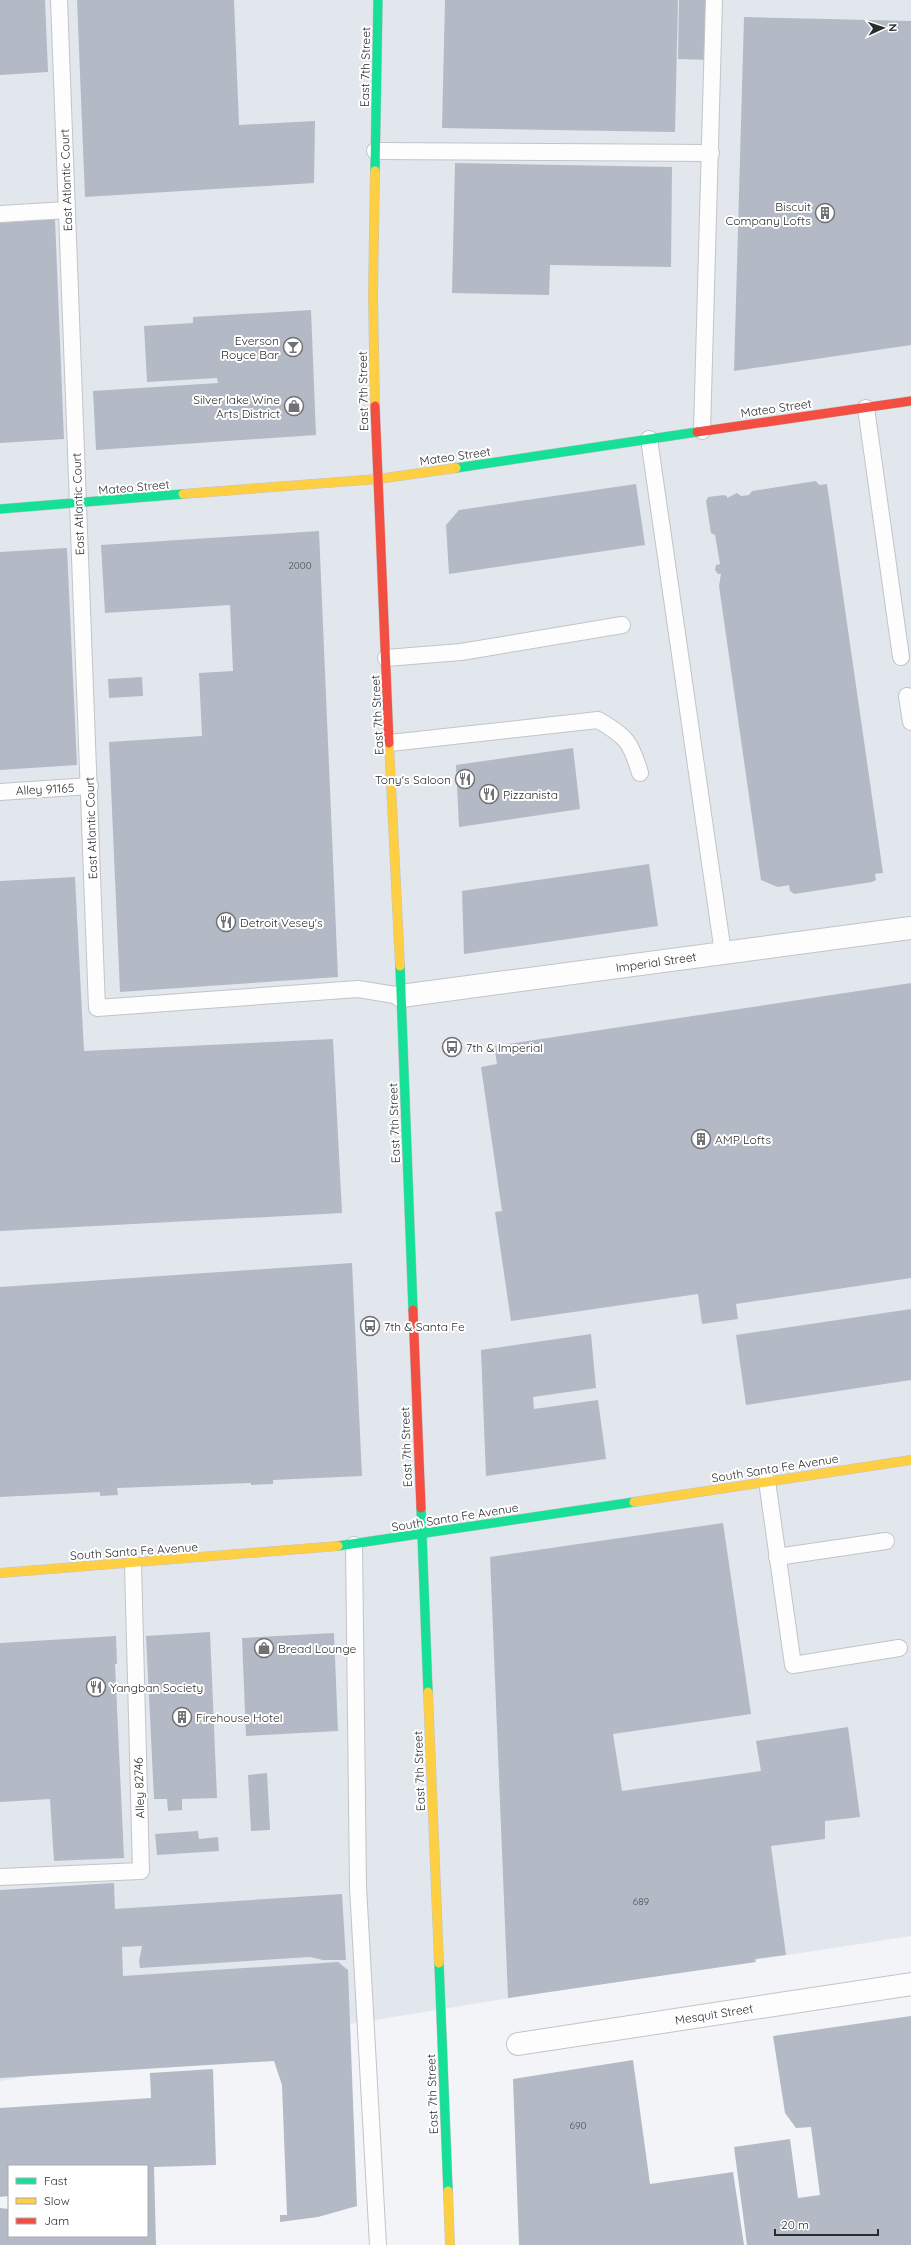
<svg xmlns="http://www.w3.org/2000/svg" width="911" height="2245" viewBox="0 0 911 2245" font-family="Quicksand,sans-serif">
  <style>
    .built { fill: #e2e7ee }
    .building { fill: #b3bac6 }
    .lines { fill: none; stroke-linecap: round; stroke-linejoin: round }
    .lane-casing { stroke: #c2c4c6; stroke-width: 18 }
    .street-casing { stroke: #c2c4c6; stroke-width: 24 }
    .fast-casing { stroke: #c2c4c6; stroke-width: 10 }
    .slow-casing { stroke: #c2c4c6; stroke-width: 10 }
    .jam-casing { stroke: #c2c4c6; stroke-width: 10 }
    .lane { stroke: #fdfdfe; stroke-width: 16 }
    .street { stroke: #fdfdfe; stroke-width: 22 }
    .fast { stroke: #16e098; stroke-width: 9 }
    .slow { stroke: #ffcf43; stroke-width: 9 }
    .jam { stroke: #f24e42; stroke-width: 9 }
    .labels { text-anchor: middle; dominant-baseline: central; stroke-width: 4; stroke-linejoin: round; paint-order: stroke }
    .number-label { font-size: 10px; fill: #4c4f53 }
    .street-label { font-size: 12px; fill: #2a2b2d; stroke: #fff }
    .poi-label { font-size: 12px; fill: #2a2b2d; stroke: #fff; text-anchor: start }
  </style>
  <rect width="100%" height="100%" fill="#f2f4f7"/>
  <path class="built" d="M 0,0 L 911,0 L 911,1936 L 504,1999 L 0,2081 Z"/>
  <g class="building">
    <path d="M 0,0 L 45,0 L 48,72 L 0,75 Z"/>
    <path d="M 77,0 L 234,0 L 239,125 L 315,121 L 314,183 L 85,197 Z"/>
    <path d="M 445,0 L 678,0 L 675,132 L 442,128 Z"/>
    <path d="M 679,0 L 711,0 L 709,60 L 678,59 Z"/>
    <path d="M 744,17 L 911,21 L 911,345 L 734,371 Z"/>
    <path d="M 455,163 L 672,167 L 671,267 L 550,265 L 549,295 L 452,293 Z"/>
    <path d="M 55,219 L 64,439 L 0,443 L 0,223 Z"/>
    <path d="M 311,310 L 316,435 L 96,450 L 93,391 L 218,383 L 217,378 L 147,382 L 144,326 L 193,323 L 193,317 Z"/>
    <path d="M 816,481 L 819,485 L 827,484 L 883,873 L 875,874 L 876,880 L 872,882 L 794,894 L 790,891 L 789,885 L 778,887 L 761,880 L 719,586 L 721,574 L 718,574 L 715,570 L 716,565 L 720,564 L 715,535 L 711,533 L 706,501 L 708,497 L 724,495 L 727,496 L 727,498 L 737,493 L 741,496 L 749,495 L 752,491 Z"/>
    <path d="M 636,484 L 645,545 L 449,574 L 446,525 L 459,510 Z"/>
    <path d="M 319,531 L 338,977 L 120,992 L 109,742 L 202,736 L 199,673 L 233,671 L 230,605 L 105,613 L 101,545 Z"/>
    <path d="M 67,548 L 77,765 L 0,770 L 0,552 Z"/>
    <path d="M 142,677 L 143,696 L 109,698 L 108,679 Z"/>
    <path d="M 573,748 L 580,809 L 459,827 L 456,765 Z"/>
    <path d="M 649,864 L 658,926 L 464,954 L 462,891 Z"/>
    <path d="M 75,877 L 84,1051 L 333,1039 L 342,1213 L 0,1231 L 0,881 Z"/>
    <path d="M 911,983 L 911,1278 L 736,1304 L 738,1319 L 702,1324 L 698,1294 L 511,1321 L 495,1212 L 502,1211 L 481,1067 L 497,1064 L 494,1046 Z"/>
    <path d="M 352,1263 L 362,1476 L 273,1480 L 273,1484 L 251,1485 L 251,1483 L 117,1488 L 118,1495 L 100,1496 L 100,1492 L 0,1497 L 0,1287 Z"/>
    <path d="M 911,1309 L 911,1380 L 746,1405 L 736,1335 Z"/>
    <path d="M 591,1334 L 596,1388 L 533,1397 L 534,1409 L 598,1400 L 606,1459 L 486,1476 L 481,1350 Z"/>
    <path d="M 723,1523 L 751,1714 L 613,1734 L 622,1791 L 761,1771 L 756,1741 L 848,1727 L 860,1817 L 825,1821 L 825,1839 L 771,1846 L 786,1955 L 755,1959 L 756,1962 L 508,1998 L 490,1557 Z"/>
    <path d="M 210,1632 L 217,1798 L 182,1799 L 182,1810 L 168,1811 L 167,1799 L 154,1799 L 146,1636 Z"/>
    <path d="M 334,1633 L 338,1731 L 246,1736 L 242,1638 Z"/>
    <path d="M 116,1636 L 117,1664 L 115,1664 L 124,1858 L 54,1861 L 50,1799 L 0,1802 L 0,1643 Z"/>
    <path d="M 267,1773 L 270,1830 L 251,1831 L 248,1775 Z"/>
    <path d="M 198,1831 L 199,1839 L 218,1837 L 219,1851 L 157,1855 L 155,1834 Z"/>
    <path d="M 114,1883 L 115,1909 L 342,1894 L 346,1960 L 323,1960 L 310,1957 L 140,1968 L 139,1961 L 142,1946 L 122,1947 L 123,1976 L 338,1962 L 348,1970 L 357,2206 L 318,2217 L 280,2222 L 280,2215 L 287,2215 L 282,2085 L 274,2061 L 0,2078 L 0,1890 Z"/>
    <path d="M 911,2016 L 911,2245 L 747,2245 L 734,2147 L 790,2139 L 798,2198 L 820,2195 L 811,2127 L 796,2128 L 785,2113 L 773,2036 Z"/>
    <path d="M 633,2060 L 650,2184 L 733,2172 L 744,2245 L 519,2245 L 513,2079 Z"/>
    <path d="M 213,2069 L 216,2165 L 154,2167 L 156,2245 L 0,2245 L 0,2208 L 9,2209 L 9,2236 L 147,2236 L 147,2166 L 9,2166 L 9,2196 L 0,2197 L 0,2108 L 151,2098 L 150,2073 Z"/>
  </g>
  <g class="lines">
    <g class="lane-casing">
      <g id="lane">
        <path d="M 59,0 L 97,1008 L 358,989 L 401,996"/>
        <path d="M 375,151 L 711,153"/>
        <path d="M 0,214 L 67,210"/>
        <path d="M 866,408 L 901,657"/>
        <path d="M 702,431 L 714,0"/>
        <path d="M 649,439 L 723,953"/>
        <path d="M 386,658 L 461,652 L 622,625"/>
        <path d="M 907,696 L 911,722"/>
        <path d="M 390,743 L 598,720 C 626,736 631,742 640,773"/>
        <path d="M 0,792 L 90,786"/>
        <path d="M 767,1481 L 793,1665 L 899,1648"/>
        <path d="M 354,1545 L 358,1887 L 378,2245"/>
        <path d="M 777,1557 L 886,1541"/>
        <path d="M 0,1877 L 141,1871 L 133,1564"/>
      </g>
    </g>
    <g class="street-casing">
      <g id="street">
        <path d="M 401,996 L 911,928"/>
        <path d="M 518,2044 L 911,1984"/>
      </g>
    </g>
    <g class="fast-casing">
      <g id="fast">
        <path d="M 375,171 L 378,0"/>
        <path d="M 456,468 L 697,432"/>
        <path d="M 0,509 L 183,494"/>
        <path d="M 400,966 L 413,1310"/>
        <path d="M 421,1508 L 428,1692"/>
        <path d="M 338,1546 L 634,1502"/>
        <path d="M 439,1963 L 448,2191"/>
      </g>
    </g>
    <g class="slow-casing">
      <g id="slow">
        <path d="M 375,406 L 373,295 L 375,171"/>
        <path d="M 183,494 L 378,479 L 456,468"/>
        <path d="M 389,743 L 400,966"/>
        <path d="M 634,1502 L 911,1460"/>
        <path d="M 0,1573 L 338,1546"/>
        <path d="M 428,1692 L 439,1963"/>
        <path d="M 448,2191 L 450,2245"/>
      </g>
    </g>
    <g class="jam-casing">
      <g id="jam">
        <path d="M 375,406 L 389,743"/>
        <path d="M 697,432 L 911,401"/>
        <path d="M 413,1310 L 421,1508"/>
      </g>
    </g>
    <use href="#lane" class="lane"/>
    <use href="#street" class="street"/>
    <use href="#fast" class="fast"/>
    <use href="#slow" class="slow"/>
    <use href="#jam" class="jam"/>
  </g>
  <defs>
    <g id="building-ring" transform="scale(1)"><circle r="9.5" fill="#fff" stroke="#707174" stroke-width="1.5"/><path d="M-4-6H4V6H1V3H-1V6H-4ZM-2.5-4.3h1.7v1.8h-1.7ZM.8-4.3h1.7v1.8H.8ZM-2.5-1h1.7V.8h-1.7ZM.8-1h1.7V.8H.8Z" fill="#707174"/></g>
    <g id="bar-ring" transform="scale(1)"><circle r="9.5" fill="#fff" stroke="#707174" stroke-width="1.5"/><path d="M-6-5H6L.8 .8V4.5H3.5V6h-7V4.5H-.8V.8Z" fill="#707174"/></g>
    <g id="shop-ring" transform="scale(1)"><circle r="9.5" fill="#fff" stroke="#707174" stroke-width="1.5"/><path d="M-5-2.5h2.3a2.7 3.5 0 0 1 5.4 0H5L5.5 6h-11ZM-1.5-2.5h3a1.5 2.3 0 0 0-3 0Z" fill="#707174"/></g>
    <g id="restaurant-ring" transform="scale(1)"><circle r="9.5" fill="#fff" stroke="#707174" stroke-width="1.5"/><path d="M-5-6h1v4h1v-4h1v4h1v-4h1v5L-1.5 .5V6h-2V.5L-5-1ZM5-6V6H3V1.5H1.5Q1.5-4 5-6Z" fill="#707174"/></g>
    <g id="bus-ring" transform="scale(1)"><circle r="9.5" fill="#fff" stroke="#707174" stroke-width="1.5"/><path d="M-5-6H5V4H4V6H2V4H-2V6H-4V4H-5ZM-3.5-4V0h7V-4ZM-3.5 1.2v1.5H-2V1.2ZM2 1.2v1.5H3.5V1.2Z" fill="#707174"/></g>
  </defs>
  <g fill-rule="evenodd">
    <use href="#building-ring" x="825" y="213"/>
    <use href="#bar-ring" x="293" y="347"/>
    <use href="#shop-ring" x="294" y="406"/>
    <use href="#restaurant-ring" x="465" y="779"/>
    <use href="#restaurant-ring" x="489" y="794"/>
    <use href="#restaurant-ring" x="226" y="922"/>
    <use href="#bus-ring" x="452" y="1047"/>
    <use href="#building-ring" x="701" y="1139"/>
    <use href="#bus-ring" x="370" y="1326"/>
    <use href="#shop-ring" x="264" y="1648"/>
    <use href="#restaurant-ring" x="96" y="1687"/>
    <use href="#building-ring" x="182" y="1717"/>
  </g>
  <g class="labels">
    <g class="number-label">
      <text x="300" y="565">2000</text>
      <text x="641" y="1901">689</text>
      <text x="578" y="2125">690</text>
    </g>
    <g class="street-label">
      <text transform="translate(365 67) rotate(-89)">East 7th Street</text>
      <text transform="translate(66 180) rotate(-92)">East Atlantic Court</text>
      <text transform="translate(363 391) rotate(-91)">East 7th Street</text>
      <text transform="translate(776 408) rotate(-8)">Mateo Street</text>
      <text transform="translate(455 456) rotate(-8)">Mateo Street</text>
      <text transform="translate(134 487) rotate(-5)">Mateo Street</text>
      <text transform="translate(78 504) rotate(-92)">East Atlantic Court</text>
      <text transform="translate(377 715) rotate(-93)">East 7th Street</text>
      <text transform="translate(45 789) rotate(-3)">Alley 91165</text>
      <text transform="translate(91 828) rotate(-92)">East Atlantic Court</text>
      <text transform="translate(656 962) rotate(-8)">Imperial Street</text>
      <text transform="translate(394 1123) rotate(-92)">East 7th Street</text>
      <text transform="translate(406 1447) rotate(-92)">East 7th Street</text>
      <text transform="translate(775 1468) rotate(-9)">South Santa Fe Avenue</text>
      <text transform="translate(455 1517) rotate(-9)">South Santa Fe Avenue</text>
      <text transform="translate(134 1551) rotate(-4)">South Santa Fe Avenue</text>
      <text transform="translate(419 1771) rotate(-92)">East 7th Street</text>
      <text transform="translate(139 1788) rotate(-92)">Alley 82746</text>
      <text transform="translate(714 2014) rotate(-9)">Mesquit Street</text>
      <text transform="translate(432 2094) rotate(-92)">East 7th Street</text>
    </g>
    <g class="poi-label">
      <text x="811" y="206" text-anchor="end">Biscuit<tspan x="811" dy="14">Company Lofts</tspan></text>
      <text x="279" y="340" text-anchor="end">Everson<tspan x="279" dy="14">Royce Bar</tspan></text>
      <text x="280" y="399" text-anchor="end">Silver lake Wine<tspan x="280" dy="14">Arts District</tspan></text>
      <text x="451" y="779" text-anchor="end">Tony's Saloon</text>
      <text x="503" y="794">Pizzanista</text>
      <text x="240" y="922">Detroit Vesey's</text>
      <text x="466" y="1047">7th &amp; Imperial</text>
      <text x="715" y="1139">AMP Lofts</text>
      <text x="384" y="1326">7th &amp; Santa Fe</text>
      <text x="278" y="1648">Bread Lounge</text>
      <text x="110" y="1687">Yangban Society</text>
      <text x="196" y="1717">Firehouse Hotel</text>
    </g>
  </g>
  <rect x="8" y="2165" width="140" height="72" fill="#ffffff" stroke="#aaaaab"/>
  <rect x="16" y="2178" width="20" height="6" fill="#16e098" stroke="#aaaaab"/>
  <text x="44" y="2185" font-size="12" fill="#2a2b2d">Fast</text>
  <rect x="16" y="2198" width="20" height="6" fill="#ffcf43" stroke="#aaaaab"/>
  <text x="44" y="2205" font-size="12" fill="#2a2b2d">Slow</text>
  <rect x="16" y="2218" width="20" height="6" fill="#f24e42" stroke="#aaaaab"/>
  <text x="44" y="2225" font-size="12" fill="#2a2b2d">Jam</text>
  <g transform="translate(883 28) rotate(87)" stroke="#ffffff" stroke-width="3" paint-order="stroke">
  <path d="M0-3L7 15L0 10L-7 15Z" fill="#2a2b2d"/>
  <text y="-6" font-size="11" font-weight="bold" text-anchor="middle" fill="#2a2b2d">N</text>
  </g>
  <path d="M775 2229v6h103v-6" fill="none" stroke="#2a2b2d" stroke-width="2"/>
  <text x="781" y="2229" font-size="12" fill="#2a2b2d" stroke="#ffffff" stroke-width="3" paint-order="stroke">20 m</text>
</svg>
